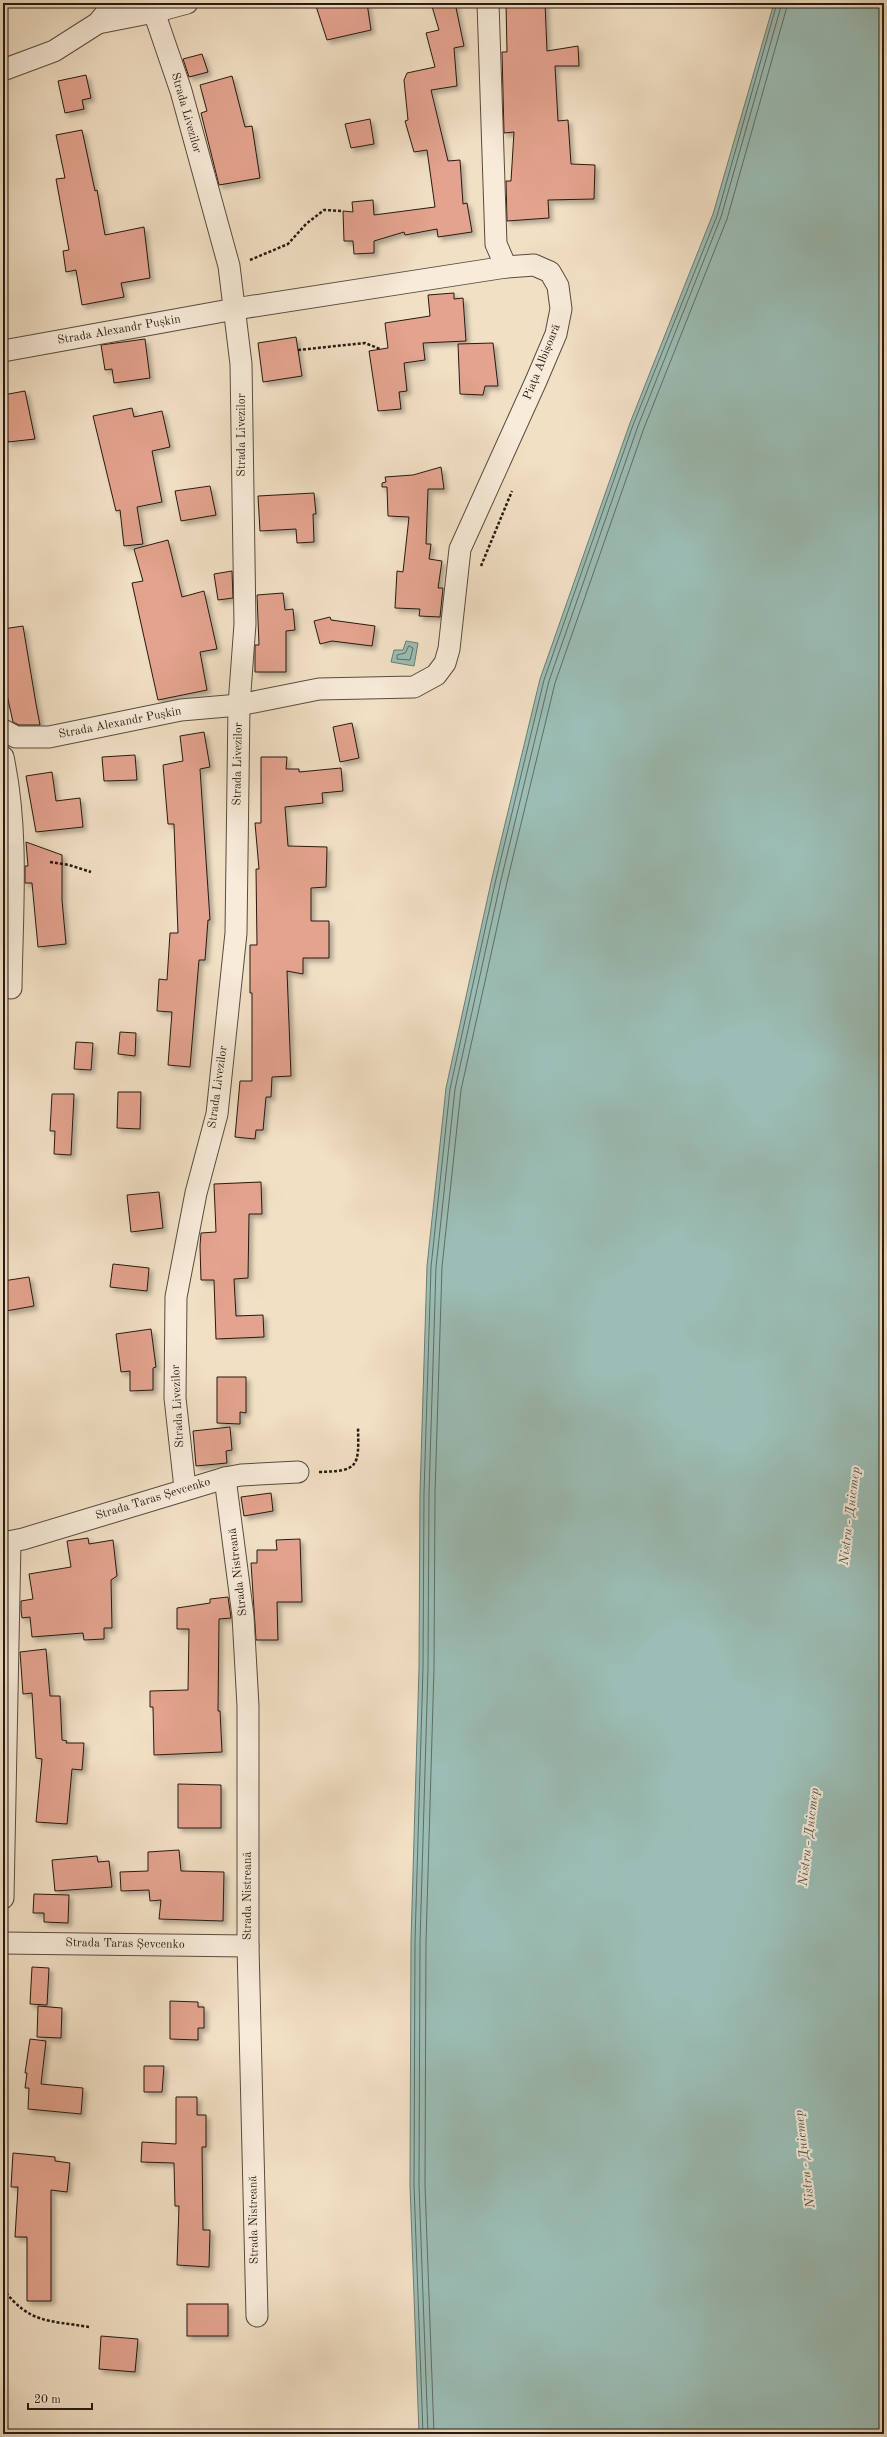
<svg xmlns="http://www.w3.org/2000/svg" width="887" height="2437" viewBox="0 0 887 2437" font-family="'Old Standard TT',serif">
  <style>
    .water { fill: #9bbdb5; stroke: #6c7c74 }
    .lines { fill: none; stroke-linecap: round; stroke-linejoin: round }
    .shore { stroke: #606c64; stroke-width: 1 }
    .building { fill: #e3a38e; stroke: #251a12; filter: url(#shadow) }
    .street-casing { stroke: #584c3f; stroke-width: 23 }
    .path { stroke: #251a12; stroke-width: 2.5; stroke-dasharray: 3 2; stroke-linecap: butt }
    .street { stroke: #f7ebd9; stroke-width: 21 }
    .labels { text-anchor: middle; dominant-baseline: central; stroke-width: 4; stroke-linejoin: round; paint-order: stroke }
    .street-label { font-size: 12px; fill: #251a12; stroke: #f7ebd9 }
    .water-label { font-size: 13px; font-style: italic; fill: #4e534b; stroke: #f7ebd9 }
  </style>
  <defs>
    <filter id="shadow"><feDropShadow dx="3.5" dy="3.5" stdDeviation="2" flood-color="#0004"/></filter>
  </defs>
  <rect width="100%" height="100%" fill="#f2e0c5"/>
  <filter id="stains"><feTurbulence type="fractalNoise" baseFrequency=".005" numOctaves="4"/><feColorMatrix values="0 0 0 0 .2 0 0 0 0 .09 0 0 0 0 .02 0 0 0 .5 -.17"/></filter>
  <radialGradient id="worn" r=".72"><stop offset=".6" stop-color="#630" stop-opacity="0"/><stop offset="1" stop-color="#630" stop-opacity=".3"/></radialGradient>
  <g class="water">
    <path d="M 774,3 L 884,3 L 884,2434 L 419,2434 L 410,2185 L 411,1941 L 419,1668 L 420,1493 L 427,1266 L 446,1088 L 492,878 L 540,679 L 630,423 L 713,214 Z"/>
    <path d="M 406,641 L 418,643 L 414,666 L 391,662 L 394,650 L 403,650 Z"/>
  </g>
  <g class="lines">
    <g class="shore">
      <path d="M 409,646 L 413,648 L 410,660 L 397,659 L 397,655 L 405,653 Z"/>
      <path d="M 423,2434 L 414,2185 L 415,1941 L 423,1668 L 424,1493 L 431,1267 L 450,1089 L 496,879 L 544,680 L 633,425 L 717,216 L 777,3"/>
      <path d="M 428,2434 L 419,2185 L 420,1942 L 428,1668 L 429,1493 L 436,1267 L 455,1089 L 501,880 L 549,681 L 638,426 L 721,217 L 782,3"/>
      <path d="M 434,2434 L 425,2185 L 426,1942 L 434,1668 L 435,1493 L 442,1267 L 461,1090 L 507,882 L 555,683 L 644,428 L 727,219 L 788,3"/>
    </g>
  </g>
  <g class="building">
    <path d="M 315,3 L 367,3 L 371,30 L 327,40 Z"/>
    <path d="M 431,3 L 455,3 L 464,46 L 454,48 L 457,86 L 431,90 L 448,161 L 460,160 L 463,204 L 467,203 L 472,232 L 438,237 L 437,229 L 405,235 L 404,232 L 374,241 L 374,253 L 354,254 L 353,241 L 344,241 L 343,211 L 353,212 L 352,202 L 373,200 L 374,215 L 435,207 L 427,150 L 414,152 L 405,121 L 408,120 L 404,80 L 407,73 L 435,67 L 426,33 L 439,30 Z"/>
    <path d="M 506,3 L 545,3 L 547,51 L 578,46 L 579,66 L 555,66 L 558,121 L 568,120 L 571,164 L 595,165 L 594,199 L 548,200 L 549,218 L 507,221 L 506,181 L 511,181 L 514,132 L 504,133 L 502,52 L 507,52 Z"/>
    <path d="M 202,54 L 208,72 L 189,77 L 183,59 Z"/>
    <path d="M 86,75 L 91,98 L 82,100 L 84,109 L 65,113 L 58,81 Z"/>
    <path d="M 232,76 L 245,127 L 252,126 L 260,178 L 219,185 L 201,113 L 207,111 L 200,85 Z"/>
    <path d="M 370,119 L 374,144 L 351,148 L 345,124 Z"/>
    <path d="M 82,130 L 95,191 L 97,190 L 105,235 L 144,227 L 150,278 L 121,283 L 124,297 L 82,305 L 76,270 L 66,272 L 63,251 L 69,250 L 56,179 L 65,178 L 56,135 Z"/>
    <path d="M 454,293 L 454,299 L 463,298 L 466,341 L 423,343 L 425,360 L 404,363 L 407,391 L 399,392 L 401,409 L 378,411 L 369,351 L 388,348 L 385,323 L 430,316 L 428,295 Z"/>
    <path d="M 296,337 L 302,376 L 263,382 L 258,343 Z"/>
    <path d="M 145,339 L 150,378 L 114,383 L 112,369 L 105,370 L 101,345 Z"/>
    <path d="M 493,343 L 498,386 L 485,386 L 483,395 L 460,394 L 458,344 Z"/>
    <path d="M 25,391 L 35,439 L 8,442 L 3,414 L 3,395 Z"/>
    <path d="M 132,408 L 134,417 L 162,411 L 170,447 L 152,451 L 162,502 L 137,507 L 143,544 L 124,546 L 120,510 L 116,511 L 93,416 Z"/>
    <path d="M 441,467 L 444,489 L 428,489 L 426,544 L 431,544 L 429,559 L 442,561 L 438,588 L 443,588 L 440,617 L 419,616 L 420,609 L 395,608 L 397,571 L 403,572 L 409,517 L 388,516 L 387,487 L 382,487 L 382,483 L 386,482 L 385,477 L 413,475 Z"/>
    <path d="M 210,486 L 216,515 L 181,521 L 175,491 Z"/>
    <path d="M 314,493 L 316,514 L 313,514 L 314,542 L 297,543 L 296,529 L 260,531 L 258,496 Z"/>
    <path d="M 168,540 L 182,597 L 204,591 L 217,649 L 200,652 L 207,690 L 158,700 L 132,583 L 143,581 L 134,549 Z"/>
    <path d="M 232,571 L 233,598 L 218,600 L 214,574 Z"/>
    <path d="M 283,593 L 285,610 L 293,609 L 295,630 L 286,631 L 286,672 L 255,672 L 255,645 L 259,645 L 257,595 Z"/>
    <path d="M 330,617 L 331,620 L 375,626 L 372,646 L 332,641 L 320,644 L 314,621 Z"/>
    <path d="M 23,626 L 36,704 L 40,725 L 19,725 L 13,722 L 3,677 L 3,629 Z"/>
    <path d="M 352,723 L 359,758 L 340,762 L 333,727 Z"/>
    <path d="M 204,732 L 210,767 L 200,769 L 210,920 L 208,920 L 205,960 L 199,960 L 190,1067 L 168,1065 L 172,1012 L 157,1011 L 159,979 L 167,980 L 170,933 L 178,933 L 174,824 L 168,824 L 163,765 L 183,761 L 180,736 Z"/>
    <path d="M 135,755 L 137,780 L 104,781 L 102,757 Z"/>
    <path d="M 261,757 L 287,757 L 286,769 L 299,769 L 299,772 L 341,768 L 343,791 L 322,793 L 323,803 L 285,807 L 288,846 L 327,847 L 326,887 L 311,888 L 311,921 L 329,921 L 329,958 L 303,958 L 303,974 L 287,971 L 291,1076 L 272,1077 L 271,1097 L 266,1097 L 263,1130 L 256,1130 L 255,1139 L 235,1137 L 240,1081 L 252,1081 L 252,993 L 250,993 L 250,945 L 257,945 L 256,869 L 259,869 L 255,823 L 261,823 Z"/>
    <path d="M 52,772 L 56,801 L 80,798 L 83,827 L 36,832 L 26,776 Z"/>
    <path d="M 26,842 L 62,855 L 62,900 L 66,944 L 38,947 L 32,883 L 25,883 L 25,866 L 28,866 Z"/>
    <path d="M 120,1032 L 136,1033 L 135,1056 L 118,1054 Z"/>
    <path d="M 76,1042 L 93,1043 L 91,1070 L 74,1069 Z"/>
    <path d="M 118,1092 L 141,1092 L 140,1129 L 117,1128 Z"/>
    <path d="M 52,1094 L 74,1094 L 71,1155 L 54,1154 L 55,1131 L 50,1131 Z"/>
    <path d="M 261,1182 L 262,1214 L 249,1214 L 248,1278 L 234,1279 L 236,1316 L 263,1315 L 264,1337 L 216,1339 L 214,1280 L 201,1280 L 200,1246 L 201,1233 L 216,1232 L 214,1184 Z"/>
    <path d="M 159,1192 L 163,1228 L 131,1232 L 127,1195 Z"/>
    <path d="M 113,1264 L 149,1268 L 147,1291 L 110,1287 Z"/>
    <path d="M 29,1277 L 34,1306 L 6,1311 L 3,1281 Z"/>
    <path d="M 151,1329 L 156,1367 L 153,1368 L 153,1390 L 130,1391 L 130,1371 L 121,1372 L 116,1334 Z"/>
    <path d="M 217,1377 L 246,1377 L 246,1413 L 240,1412 L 240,1424 L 217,1423 Z"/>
    <path d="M 230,1427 L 232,1450 L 226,1451 L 227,1463 L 196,1466 L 193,1431 Z"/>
    <path d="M 271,1493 L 273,1511 L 244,1516 L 241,1497 Z"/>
    <path d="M 88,1538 L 89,1544 L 113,1540 L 117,1576 L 111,1580 L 112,1628 L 104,1628 L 104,1639 L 84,1640 L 83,1633 L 32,1637 L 30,1617 L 22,1618 L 21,1610 L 21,1601 L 33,1599 L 29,1574 L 71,1567 L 67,1541 Z"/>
    <path d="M 300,1539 L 302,1602 L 277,1602 L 278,1640 L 256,1640 L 251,1563 L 257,1563 L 257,1550 L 277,1550 L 276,1540 Z"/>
    <path d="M 228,1597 L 231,1618 L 219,1619 L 218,1711 L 220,1711 L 222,1752 L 154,1755 L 153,1707 L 150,1707 L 150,1691 L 188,1690 L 189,1629 L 177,1629 L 177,1608 L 210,1603 L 210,1599 Z"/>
    <path d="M 46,1649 L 50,1696 L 60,1696 L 62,1740 L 67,1741 L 66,1743 L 84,1743 L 82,1770 L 72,1769 L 67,1824 L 36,1822 L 42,1759 L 36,1758 L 32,1693 L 23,1694 L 20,1652 Z"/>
    <path d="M 178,1784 L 221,1785 L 221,1828 L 178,1828 Z"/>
    <path d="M 179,1850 L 181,1871 L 224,1872 L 223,1921 L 159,1919 L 161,1900 L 150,1901 L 149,1890 L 121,1891 L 120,1872 L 148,1871 L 148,1852 Z"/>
    <path d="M 97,1856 L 98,1862 L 109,1861 L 112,1887 L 55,1891 L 52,1860 Z"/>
    <path d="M 34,1894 L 69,1895 L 68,1923 L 44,1922 L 44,1913 L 33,1913 Z"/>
    <path d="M 32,1967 L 49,1968 L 47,2005 L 30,2004 Z"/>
    <path d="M 170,2001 L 198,2002 L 198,2007 L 204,2007 L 204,2028 L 198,2028 L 198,2040 L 170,2039 Z"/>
    <path d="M 38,2006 L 62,2008 L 61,2038 L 37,2037 Z"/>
    <path d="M 30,2039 L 46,2041 L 41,2084 L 83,2088 L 81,2114 L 28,2109 L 29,2088 L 25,2088 L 27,2073 L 25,2073 Z"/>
    <path d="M 144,2066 L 164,2066 L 162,2092 L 144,2092 Z"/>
    <path d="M 176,2097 L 197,2097 L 197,2115 L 206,2115 L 206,2147 L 202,2147 L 203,2230 L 210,2230 L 209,2267 L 177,2265 L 179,2206 L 175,2206 L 174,2163 L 141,2162 L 142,2142 L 176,2144 Z"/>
    <path d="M 13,2153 L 55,2157 L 55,2161 L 70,2163 L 67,2192 L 51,2190 L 51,2301 L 27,2301 L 27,2237 L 15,2237 L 18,2187 L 11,2187 Z"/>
    <rect x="187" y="2304" width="41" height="32"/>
    <path d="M 101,2336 L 138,2339 L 135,2372 L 99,2369 Z"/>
  </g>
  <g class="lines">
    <g class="street-casing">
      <g id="street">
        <path d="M 154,12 L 181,91 L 229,266 L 241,364 L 245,624 L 239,705 L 236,933 L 217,1114 L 196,1193 L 176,1297 L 175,1398 L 185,1488"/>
        <path d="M 98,23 L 154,12 L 187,3"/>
        <path d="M 3,70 L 54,51 L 98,23 L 114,3"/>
        <path d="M 3,351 L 235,309 L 506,267"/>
        <path d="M 3,730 L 16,737 L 49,737 L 181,710 L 239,705 L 319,689 L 414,687 L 436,675 L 445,663 L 449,649 L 460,549 L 536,381 L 556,334 L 561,309 L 558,286 L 550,272 L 534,265 L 506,267 L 496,244 L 488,3"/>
        <path d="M 3,757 C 19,832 12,912 11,988"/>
        <path d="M 225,1478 L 243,1616 L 248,1706 L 248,1946 L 257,2316"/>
        <path d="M 3,1543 L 23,1539 L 225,1478 L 241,1475 L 298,1472"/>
        <path d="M 3,1898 L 10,1542"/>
        <path d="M 3,1943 L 248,1946"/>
      </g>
    </g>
    <g class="path">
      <path d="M 250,260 L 288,244 L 306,224 L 324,210 L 343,211"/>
      <path d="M 298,350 L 365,343 L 380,349"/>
      <path d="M 481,566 L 512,491"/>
      <path d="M 50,862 L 69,865 L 91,872"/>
      <path d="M 319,1472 C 359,1471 359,1467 358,1427"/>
      <path d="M 3,2289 C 30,2324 48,2320 89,2327"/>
    </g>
    <use href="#street" class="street"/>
  </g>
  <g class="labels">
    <g class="street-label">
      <text transform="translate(186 113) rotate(74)">Strada Livezilor</text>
      <text transform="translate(119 330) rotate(-10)">Strada Alexandr Pușkin</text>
      <text transform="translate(542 362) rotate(-68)">Piața Albișoară</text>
      <text transform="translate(242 435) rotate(-90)">Strada Livezilor</text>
      <text transform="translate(120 723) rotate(-11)">Strada Alexandr Pușkin</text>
      <text transform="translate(238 764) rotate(-89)">Strada Livezilor</text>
      <text transform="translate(218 1087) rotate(-82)">Strada Livezilor</text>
      <text transform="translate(178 1406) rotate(-93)">Strada Livezilor</text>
      <text transform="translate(153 1499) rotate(-17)">Strada Taras Șevcenko</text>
      <text transform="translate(238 1572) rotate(-97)">Strada Nistreană</text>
      <text transform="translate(248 1896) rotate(-90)">Strada Nistreană</text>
      <text transform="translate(125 1944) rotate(1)">Strada Taras Șevcenko</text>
      <text transform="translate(254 2220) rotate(-91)">Strada Nistreană</text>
    </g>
    <g class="water-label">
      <text transform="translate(850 1516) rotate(-83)">Nistru - Дністер</text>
      <text transform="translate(809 1837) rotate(-83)">Nistru - Дністер</text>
      <text transform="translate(805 2159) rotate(-97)">Nistru - Дністер</text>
    </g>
  </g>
  <rect width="887" height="2437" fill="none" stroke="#f2e0c5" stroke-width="16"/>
  <rect x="4" y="4" width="879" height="2429" fill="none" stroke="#251a12" stroke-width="2"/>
  <rect x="8" y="8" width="871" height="2421" fill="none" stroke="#251a12"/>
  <path d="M28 2403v6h64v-6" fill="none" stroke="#251a12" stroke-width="2"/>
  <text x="34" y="2403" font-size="12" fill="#251a12" stroke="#f7ebd9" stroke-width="3" paint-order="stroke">20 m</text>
  <rect width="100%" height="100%" filter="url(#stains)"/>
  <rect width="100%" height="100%" fill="url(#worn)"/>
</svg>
